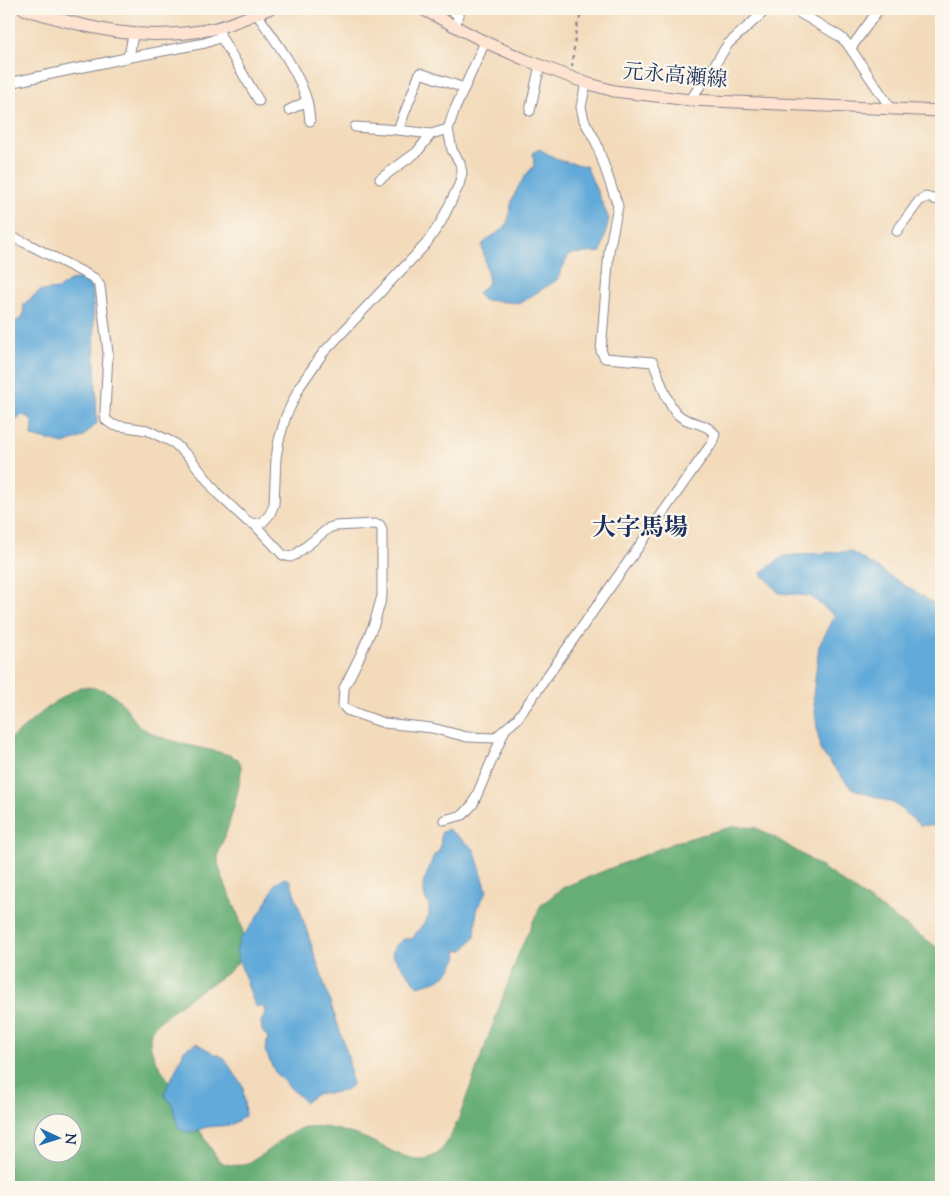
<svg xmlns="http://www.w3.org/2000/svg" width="950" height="1196" viewBox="0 0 950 1196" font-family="'Sorts Mill Goudy','Noto Serif JP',serif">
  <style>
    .forest { fill: #66ae75; stroke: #406e6a; fill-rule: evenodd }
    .water { fill: #62aad9; stroke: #3e6c9c }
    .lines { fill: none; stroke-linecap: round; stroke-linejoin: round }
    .street-casing { stroke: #87848c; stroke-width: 11 }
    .secondary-casing { stroke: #87848c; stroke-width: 13 }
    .path { stroke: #87848c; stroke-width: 2; stroke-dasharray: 4 4; stroke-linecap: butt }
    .street { stroke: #fff; stroke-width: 9 }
    .secondary { stroke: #fee3d1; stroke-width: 11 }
    .labels { text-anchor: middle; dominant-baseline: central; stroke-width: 4.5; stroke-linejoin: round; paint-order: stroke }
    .street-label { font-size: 21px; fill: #1b2f5e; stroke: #fbf7ec }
    .quarter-label { font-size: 24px; font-weight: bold; fill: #1b2f5e; stroke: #fbf7ec }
  </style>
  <rect width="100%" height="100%" fill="#fbf7ec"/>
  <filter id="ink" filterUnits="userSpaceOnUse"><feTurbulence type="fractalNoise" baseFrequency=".02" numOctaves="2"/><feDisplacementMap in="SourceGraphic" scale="10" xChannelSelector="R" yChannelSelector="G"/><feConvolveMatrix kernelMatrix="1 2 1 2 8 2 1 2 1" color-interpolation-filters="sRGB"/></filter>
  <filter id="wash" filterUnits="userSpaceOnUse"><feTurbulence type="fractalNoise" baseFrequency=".0096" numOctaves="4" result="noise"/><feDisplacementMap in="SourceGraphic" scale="20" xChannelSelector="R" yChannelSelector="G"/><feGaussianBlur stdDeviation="1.12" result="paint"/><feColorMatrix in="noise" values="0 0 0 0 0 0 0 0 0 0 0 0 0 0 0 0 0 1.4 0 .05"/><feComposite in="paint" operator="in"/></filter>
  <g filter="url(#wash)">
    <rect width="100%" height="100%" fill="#f3daba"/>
    <path class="forest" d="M 80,687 C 96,687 111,690 122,703 C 131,712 134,725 147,731 C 172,744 202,747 229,755 L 238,759 C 239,762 241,764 241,766 C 243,776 230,822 226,833 C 223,842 217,851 218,862 C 223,892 255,928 239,960 C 231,975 199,990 185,1001 C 177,1006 171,1012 164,1018 C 160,1021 153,1026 151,1032 C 148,1042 152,1052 156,1061 L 219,1161 C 248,1177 268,1146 292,1133 C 296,1131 301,1127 306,1127 C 324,1125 345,1131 362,1137 C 383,1144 414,1170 437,1154 C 448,1145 453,1130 459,1118 L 520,950 L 541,905 L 564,887 L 676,842 L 735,826 L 756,828 L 779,840 L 814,862 L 941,950 L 941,1187 L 9,1187 L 9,740 L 56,701 ZM 42,1124 L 72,1124 L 72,1154 L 42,1154 Z"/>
    <g class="water">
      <path d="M 539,149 L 561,161 L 586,166 L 609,219 L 601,252 L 569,254 L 557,280 L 520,303 L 483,300 L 477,294 L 489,282 L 482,245 C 489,236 498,234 504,228 C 511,219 509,208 513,198 C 518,186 525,175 534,166 L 533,153 Z"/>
      <path d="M 85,278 L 90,284 L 93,295 L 97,423 L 83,437 L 64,444 L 32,436 L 33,424 L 29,417 L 22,415 C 15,419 14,426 9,429 L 9,326 L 23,317 L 24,304 L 40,291 L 58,289 L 72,280 Z"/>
      <path d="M 850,551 L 941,608 L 941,822 L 936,826 L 920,825 L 895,804 L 851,788 L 820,750 L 813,696 L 819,646 L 835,616 L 810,596 L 779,593 L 761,573 L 784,556 Z"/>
      <path d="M 448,829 L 474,849 L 487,891 L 477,908 L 475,936 L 464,950 L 456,951 L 458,956 C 448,978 441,980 418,986 L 392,955 L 394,947 L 404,939 L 412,939 L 429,916 L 429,905 L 425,898 L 423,884 L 434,855 C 443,850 440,843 441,833 Z"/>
      <path d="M 284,878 L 290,880 L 348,1056 L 352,1085 C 344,1093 334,1093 324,1093 C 317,1092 311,1098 305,1102 L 276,1074 L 265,1051 L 268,1038 L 262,1031 L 261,1021 L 265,1015 L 264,1007 L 255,1006 L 236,952 L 240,939 L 254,922 L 268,900 L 275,884 Z"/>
      <path d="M 196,1043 L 215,1054 L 223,1057 L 243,1086 L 245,1116 L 231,1125 L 207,1127 L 193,1132 L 183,1131 L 178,1127 L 173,1106 L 164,1094 C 170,1079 179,1066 184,1050 Z"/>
    </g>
  </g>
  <g filter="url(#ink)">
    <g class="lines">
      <g class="street-casing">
        <g id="street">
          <path d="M 448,9 L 459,15 L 455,26"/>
          <path d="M 793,9 L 839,36 L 846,42 L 890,107"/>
          <path d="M 256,13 C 274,38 299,72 307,101 C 309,107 309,114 310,121"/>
          <path d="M 221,37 L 259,101"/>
          <path d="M 851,48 L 879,9"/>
          <path d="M 126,58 L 205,43 L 221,37 L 219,27"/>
          <path d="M 9,83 L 126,58 L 130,52 L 133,34"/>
          <path d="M 690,100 L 710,72 L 728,44 L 767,9"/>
          <path d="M 289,110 L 307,101"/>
          <path d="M 530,111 L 540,65"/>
          <path d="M 355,127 L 398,130"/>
          <path d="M 448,129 L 431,134 L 398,130 L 420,73 L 464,88"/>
          <path d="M 380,179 L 417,152 L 431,134"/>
          <path d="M 897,231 L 919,201 L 926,197 L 941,201"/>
          <path d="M 9,236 L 26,243 L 94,278 L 100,286 L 108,353 L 105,412 L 106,420 L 113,425 L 147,430 L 174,443 L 191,459 L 218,494 L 247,521 L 254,524 L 283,555 L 290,557 L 295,555 L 329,528 L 335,526 L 375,524 L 380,525 L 382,530 L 382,596 L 374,624 L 360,656 L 344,688 L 343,705 L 347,710 L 384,723 L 432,728 L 467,737 L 495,738 L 517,719 L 712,443 L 715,434 C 706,423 692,424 681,417 C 667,408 660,377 653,362 L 605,358 L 601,351 L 609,251 L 618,206 L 596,142 L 584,120 L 581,107 L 586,83"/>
          <path d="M 254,524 L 263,522 L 270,514 L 274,504 L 276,458 L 279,440 L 286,416 L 300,386 L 323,353 L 426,244 L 441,222 L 459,185 L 462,173 L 460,163 L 452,150 L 448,129 L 454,111 L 485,42"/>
          <path d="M 444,820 L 463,815 L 473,804 L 504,732"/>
        </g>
      </g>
      <g class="secondary-casing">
        <g id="secondary">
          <path d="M 24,9 C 91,29 141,43 212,29 C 231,25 251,15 269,9"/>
          <path d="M 422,9 L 485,42 L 526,60 L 586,83 L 614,91 L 690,100 L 941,111"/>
        </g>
      </g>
      <path class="path" d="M 572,67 L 576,29 L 583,9"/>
      <use href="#street" class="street"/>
      <use href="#secondary" class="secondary"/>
    </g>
  </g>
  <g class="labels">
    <g class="street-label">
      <text transform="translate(675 77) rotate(5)">元永高瀬線</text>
    </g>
    <g class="quarter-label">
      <text x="640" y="529">大字馬場</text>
    </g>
  </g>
  <rect width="950" height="1196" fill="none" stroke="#fbf7ec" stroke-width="30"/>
  <g transform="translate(58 1138) rotate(94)"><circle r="24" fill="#fbf7ec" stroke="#a1a7b3"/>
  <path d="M0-4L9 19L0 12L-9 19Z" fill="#1f6fb2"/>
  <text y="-8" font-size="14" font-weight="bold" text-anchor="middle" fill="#1b2f5e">N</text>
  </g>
</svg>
